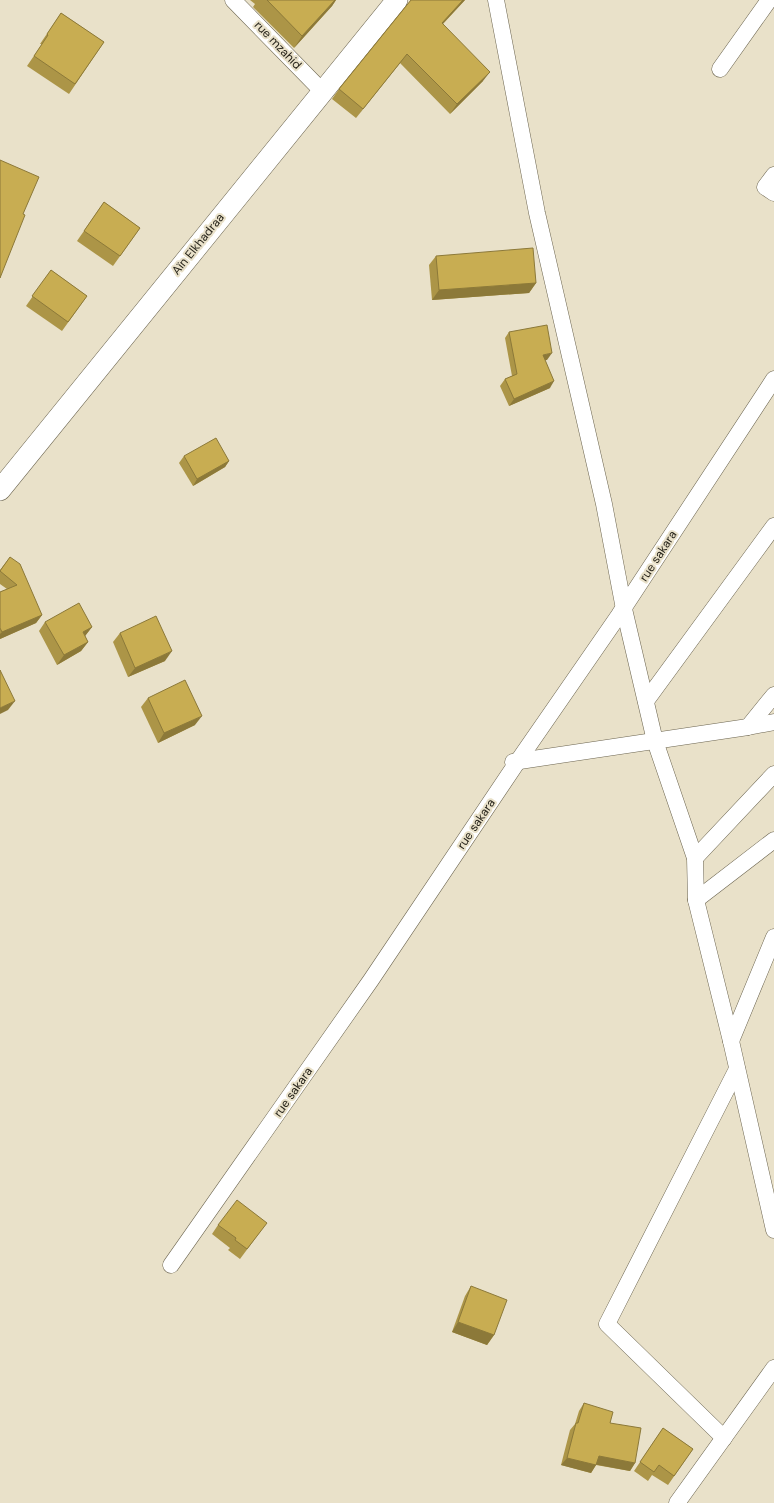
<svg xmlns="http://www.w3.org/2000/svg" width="774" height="1503" viewBox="0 0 774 1503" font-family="'DM Sans',sans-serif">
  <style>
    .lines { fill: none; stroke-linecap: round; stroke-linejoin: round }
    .minor-casing { stroke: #6c6550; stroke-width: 17 }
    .major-casing { stroke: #6c6550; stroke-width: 22 }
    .minor { stroke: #fff; stroke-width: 16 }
    .major { stroke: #fff; stroke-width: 21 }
    .wall { fill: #ac9547 }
    .shaded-wall { fill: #8c7939 }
    .building { fill: #c8ad52; stroke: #8c7939 }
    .labels { text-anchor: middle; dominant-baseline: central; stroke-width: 4; stroke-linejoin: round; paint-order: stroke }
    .street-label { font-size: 12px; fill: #27241b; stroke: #e9e1c9 }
  </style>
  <rect width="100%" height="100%" fill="#e9e1c9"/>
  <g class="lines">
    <g class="minor-casing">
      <g id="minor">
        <path d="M 233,0 L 322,91"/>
        <path d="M 496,0 L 537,213 L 604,504 L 624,609 L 655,741 L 695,858 L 696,900 L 731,1041 L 774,1230"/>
        <path d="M 720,69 L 769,0"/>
        <path d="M 774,175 L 765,187 L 774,193"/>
        <path d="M 646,701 L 774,526"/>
        <path d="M 748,727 L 774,695"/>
        <path d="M 513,762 L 748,727 L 774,722"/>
        <path d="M 695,858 L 774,774"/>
        <path d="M 696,900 L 774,840"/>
        <path d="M 731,1041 L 774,937"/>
        <path d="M 171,1265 L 371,980 L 518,761 L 619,615 L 774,379"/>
        <path d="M 724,1438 L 607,1324 L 737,1069"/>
        <path d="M 677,1503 L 774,1368"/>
      </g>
    </g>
    <g class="major-casing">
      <path id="major" d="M 0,490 L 397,0"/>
    </g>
    <use href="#minor" class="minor"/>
    <use href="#major" class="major"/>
  </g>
  <g class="wall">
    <path d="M 250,0 L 336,0 L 332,6 L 294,48 L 253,7 L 255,4 Z"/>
    <path d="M 411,0 L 465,0 L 443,24 L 483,81 L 450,114 L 400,63 L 356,118 L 332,99 L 339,89 Z"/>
    <path d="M 61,13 L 104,42 L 69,94 L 27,66 L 42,44 L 40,44 Z"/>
    <path d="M 104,202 L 140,228 L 113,266 L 77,241 Z"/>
    <path d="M 436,256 L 536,283 L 529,293 L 432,300 L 429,265 Z"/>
    <path d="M 51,270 L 87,296 L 62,331 L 26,306 Z"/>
    <path d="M 509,332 L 547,360 L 545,360 L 550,388 L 509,406 L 500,386 L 505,379 L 512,376 L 505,338 Z"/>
    <path d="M 184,456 L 229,461 L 225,467 L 193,486 L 179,463 Z"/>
    <path d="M 10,557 L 42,615 L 36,623 L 0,639 L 0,592 L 7,589 L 0,584 L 0,570 Z"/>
    <path d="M 45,622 L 92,627 L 85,636 L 88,642 L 81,651 L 57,665 L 39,631 Z"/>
    <path d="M 120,633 L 165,661 L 128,677 L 113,642 Z"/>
    <path d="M 148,698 L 195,725 L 158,743 L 141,707 Z"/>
    <path d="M 218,1225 L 260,1232 L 240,1259 L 228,1250 L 230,1248 L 212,1234 Z"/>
    <path d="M 471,1286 L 494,1335 L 487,1345 L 452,1332 L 465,1296 Z"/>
    <path d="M 584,1403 L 635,1463 L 630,1471 L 596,1465 L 591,1473 L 561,1465 L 570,1430 L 575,1424 L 579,1411 Z"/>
    <path d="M 663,1428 L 693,1449 L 668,1485 L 652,1475 L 648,1481 L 634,1471 Z"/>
  </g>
  <g class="shaded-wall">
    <path d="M 335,0 L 336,0 L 332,6 L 294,48 L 302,36 Z"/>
    <path d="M 463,0 L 465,0 L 435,32 L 442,23 Z"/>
    <path d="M 407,54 L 400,63 L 356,118 L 363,109 Z"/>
    <path d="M 490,72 L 483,81 L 450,114 L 457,104 Z"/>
    <path d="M 536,283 L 529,293 L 432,300 L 439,290 Z"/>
    <path d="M 552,353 L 547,360 L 538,361 L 543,355 Z"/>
    <path d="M 554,381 L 550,388 L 509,406 L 514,399 Z"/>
    <path d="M 229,461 L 225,467 L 193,486 L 197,479 Z"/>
    <path d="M 42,615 L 36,623 L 0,639 L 0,634 L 2,632 Z"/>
    <path d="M 92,627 L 85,636 L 83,632 Z"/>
    <path d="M 88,642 L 81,651 L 57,665 L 64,655 Z"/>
    <path d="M 172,651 L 165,661 L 128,677 L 135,668 Z"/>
    <path d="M 15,701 L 8,710 L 0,714 L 0,708 Z"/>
    <path d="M 202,716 L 195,725 L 158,743 L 164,733 Z"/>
    <path d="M 458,1322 L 494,1335 L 487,1345 L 452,1332 Z"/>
    <path d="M 599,1456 L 635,1463 L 630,1471 L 593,1464 Z"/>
    <path d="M 567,1458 L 596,1465 L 591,1473 L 561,1465 Z"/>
  </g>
  <g class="building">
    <path d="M 267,0 L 335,0 L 302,36 Z"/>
    <path d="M 411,0 L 463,0 L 442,23 L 490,72 L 457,104 L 407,54 L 363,109 L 339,89 Z"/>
    <path d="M 61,13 L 104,42 L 75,84 L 34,56 L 48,35 L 47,34 Z"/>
    <path d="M 0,160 L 39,177 L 23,214 L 25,215 L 0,278 Z"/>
    <path d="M 104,202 L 140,228 L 120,256 L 84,231 Z"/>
    <path d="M 533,248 L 536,283 L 439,290 L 436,256 Z"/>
    <path d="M 51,270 L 87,296 L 68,322 L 32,296 Z"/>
    <path d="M 547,325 L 552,353 L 543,355 L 554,381 L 514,399 L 505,379 L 517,374 L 509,332 Z"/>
    <path d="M 216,438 L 229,461 L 197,479 L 184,456 Z"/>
    <path d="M 10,557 L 20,564 L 42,615 L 2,632 L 0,628 L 0,592 L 17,585 L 0,571 Z"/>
    <path d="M 79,603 L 92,627 L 83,632 L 88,642 L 64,655 L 45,622 Z"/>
    <path d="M 156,616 L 172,651 L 135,668 L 120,633 Z"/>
    <path d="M 0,670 L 15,701 L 0,708 Z"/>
    <path d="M 185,680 L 202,716 L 164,733 L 148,698 Z"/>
    <path d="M 237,1200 L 267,1223 L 247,1249 L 235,1240 L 236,1238 L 218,1225 Z"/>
    <path d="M 471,1286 L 507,1300 L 494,1335 L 458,1322 Z"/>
    <path d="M 584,1403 L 613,1412 L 610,1423 L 641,1428 L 635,1463 L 599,1456 L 596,1465 L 567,1458 L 576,1423 L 578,1423 Z"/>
    <path d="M 663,1428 L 693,1449 L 674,1476 L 659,1465 L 654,1472 L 640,1462 Z"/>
  </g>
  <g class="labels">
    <g class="street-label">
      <text transform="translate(278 45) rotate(46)">rue mzahid</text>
      <text transform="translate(198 244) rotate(-51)">Aïn Elkhadraa</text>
      <text transform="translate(658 556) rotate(-57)">rue sakara</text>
      <text transform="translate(476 824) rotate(-56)">rue sakara</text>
      <text transform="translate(293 1092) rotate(-55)">rue sakara</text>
    </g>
  </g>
</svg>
